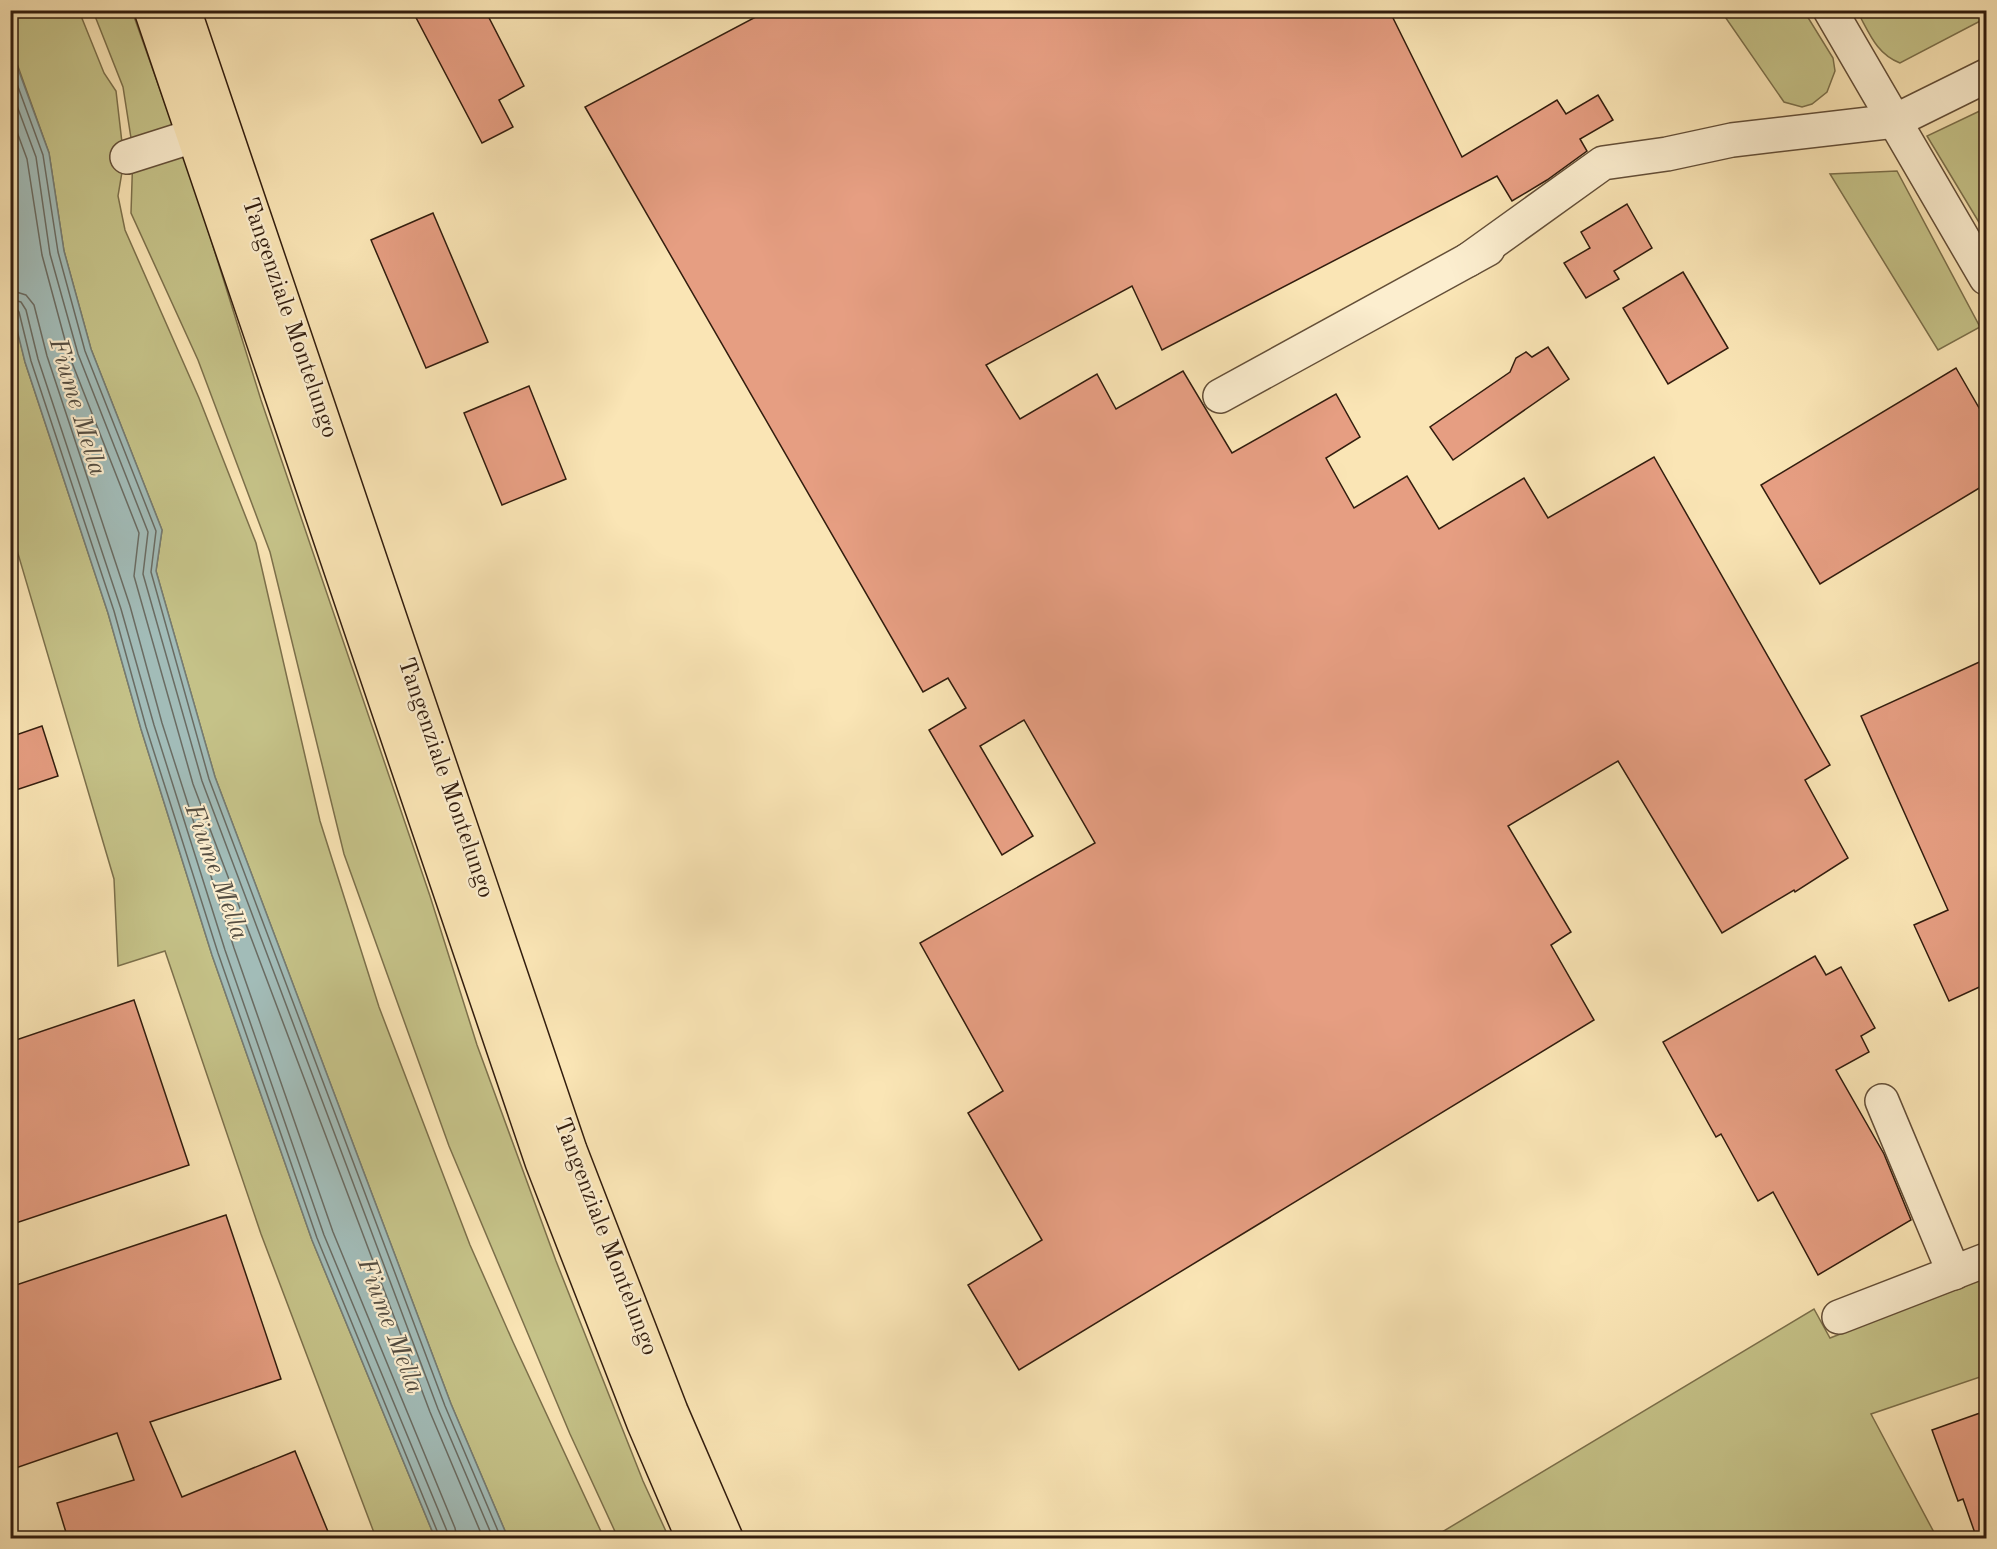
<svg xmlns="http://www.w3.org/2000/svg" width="1997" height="1549" viewBox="0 0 1997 1549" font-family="'Old Standard TT',serif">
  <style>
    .green { fill: #c5c288; stroke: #7c704b; stroke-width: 1.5 }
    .water { fill: #a2bcb8; stroke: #757c74; stroke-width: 1.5 }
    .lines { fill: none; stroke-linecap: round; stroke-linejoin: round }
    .shore { stroke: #6a6c63; stroke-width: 1.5 }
    .building { fill: #e69e82; stroke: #321d0e; stroke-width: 1.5 }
    .minor-casing { stroke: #644f38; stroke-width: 36 }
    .highway-casing { stroke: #321d0e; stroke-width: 36 }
    .minor { stroke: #fceecf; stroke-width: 33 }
    .highway { stroke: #fae5b5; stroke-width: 33 }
    .labels { text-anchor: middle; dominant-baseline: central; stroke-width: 4.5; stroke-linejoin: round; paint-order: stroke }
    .street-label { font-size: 24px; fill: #321d0e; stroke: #fceecf }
    .water-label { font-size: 26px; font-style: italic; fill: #544d41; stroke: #fceecf }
  </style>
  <rect width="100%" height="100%" fill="#fae5b5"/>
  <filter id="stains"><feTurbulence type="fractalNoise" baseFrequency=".00333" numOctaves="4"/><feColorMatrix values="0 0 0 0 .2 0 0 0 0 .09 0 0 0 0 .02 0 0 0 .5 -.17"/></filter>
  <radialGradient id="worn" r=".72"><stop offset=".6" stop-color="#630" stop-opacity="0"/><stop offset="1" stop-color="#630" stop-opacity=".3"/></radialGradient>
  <g class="green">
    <path d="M 11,11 L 79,11 L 104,73 L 116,91 L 124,160 L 118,196 L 125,230 L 199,398 L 256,543 L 320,821 L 379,1007 L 470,1245 L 513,1342 L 604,1538 L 508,1538 L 451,1404 L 215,777 L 156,571 L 162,530 L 91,349 L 64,251 L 49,153 L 11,47 Z"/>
    <path d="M 93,11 L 132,11 L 194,185 L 261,400 L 430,896 L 477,1045 L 556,1261 L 643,1481 L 669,1538 L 618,1538 L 570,1434 L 449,1146 L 344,854 L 270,552 L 198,360 L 131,213 L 133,151 L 123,87 Z"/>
    <path d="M 1721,11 L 1804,11 L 1833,58 L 1835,71 L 1827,92 L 1812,104 L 1802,107 L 1784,102 Z"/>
    <path d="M 1857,11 L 1986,11 L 1986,18 L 1900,63 C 1876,54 1869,32 1857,11 Z"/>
    <path d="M 1986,108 L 1986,234 L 1927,136 Z"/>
    <path d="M 1897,171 L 1980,327 L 1938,350 L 1830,174 Z"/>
    <path d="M 11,302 L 25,362 L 108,613 L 141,729 L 212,955 L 312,1240 L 435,1538 L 376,1538 L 261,1234 L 165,951 L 118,966 L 114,879 L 11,530 Z"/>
    <path d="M 1986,1278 L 1986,1375 L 1871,1414 L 1937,1538 L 1432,1538 L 1814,1309 L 1830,1338 Z"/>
  </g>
  <path class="water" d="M 10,47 L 49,153 L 64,251 L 91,349 L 162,530 L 156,571 L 215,777 L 451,1404 L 508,1538 L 435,1538 L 312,1240 L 212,955 L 141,729 L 108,613 L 25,362 L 10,302 Z"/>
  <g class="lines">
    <g class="shore">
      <path d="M 10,65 L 43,155 L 58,252 L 85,351 L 156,531 L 151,572 L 209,779 L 445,1406 L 501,1538"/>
      <path d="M 10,87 L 36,157 L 50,254 L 78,354 L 148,532 L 143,574 L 202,781 L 438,1409 L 493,1538"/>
      <path d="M 10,113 L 27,159 L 42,255 L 69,355 L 139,533 L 134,576 L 193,784 L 430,1412 L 483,1538"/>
      <path d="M 10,290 L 26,295 L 34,305 L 47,356 L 130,606 L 162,723 L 234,948 L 333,1232 L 455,1528 L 457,1538"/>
      <path d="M 10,299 L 21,302 L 26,310 L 38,359 L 121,609 L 154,725 L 225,950 L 324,1235 L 447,1531 L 448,1538"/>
      <path d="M 10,307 L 16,308 L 19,312 L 31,361 L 114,611 L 146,727 L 218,953 L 317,1238 L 440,1538"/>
    </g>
  </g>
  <g class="building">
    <path d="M 412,10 L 485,10 L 524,86 L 499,100 L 513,127 L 482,143 Z"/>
    <path d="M 769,10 L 1389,10 L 1462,157 L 1557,100 L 1566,114 L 1598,95 L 1613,120 L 1580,139 L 1587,151 L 1547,180 L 1512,201 L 1497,176 L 1162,350 L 1132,286 L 986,365 L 1020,419 L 1097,374 L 1116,409 L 1183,371 L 1232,453 L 1336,394 L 1360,437 L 1326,458 L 1354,508 L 1407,476 L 1439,529 L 1524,478 L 1548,518 L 1654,457 L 1830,765 L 1805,780 L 1848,858 L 1795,892 L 1794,890 L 1722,933 L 1618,761 L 1508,826 L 1571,932 L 1551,945 L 1594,1020 L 1019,1370 L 968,1285 L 1042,1240 L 968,1113 L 1003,1091 L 920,943 L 1095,843 L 1024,720 L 980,746 L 1033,836 L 1002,855 L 929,730 L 966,708 L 948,678 L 923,692 L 585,107 Z"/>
    <path d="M 1627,204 L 1652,248 L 1614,271 L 1619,279 L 1586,298 L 1564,263 L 1590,248 L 1581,232 Z"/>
    <path d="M 433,213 L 488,342 L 426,368 L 371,240 Z"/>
    <path d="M 1683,272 L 1728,348 L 1668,384 L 1623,308 Z"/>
    <path d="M 1548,347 L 1569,379 L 1453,460 L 1430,427 L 1510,372 L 1516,358 L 1526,352 L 1532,357 Z"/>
    <path d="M 1956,368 L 1986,420 L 1986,484 L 1820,584 L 1761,485 Z"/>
    <path d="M 529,386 L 566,479 L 502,505 L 464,413 Z"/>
    <path d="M 1986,659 L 1986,984 L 1949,1001 L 1914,925 L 1948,910 L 1861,716 Z"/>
    <path d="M 42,726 L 58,776 L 10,792 L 10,737 Z"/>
    <path d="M 1815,956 L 1826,975 L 1841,967 L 1875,1028 L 1861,1036 L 1869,1052 L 1836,1070 L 1884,1154 L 1911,1220 L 1818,1275 L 1773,1192 L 1758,1201 L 1721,1134 L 1716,1137 L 1663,1042 Z"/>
    <path d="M 134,1000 L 189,1165 L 10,1225 L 10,1042 Z"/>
    <path d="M 226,1215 L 281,1379 L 150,1422 L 182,1497 L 295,1451 L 331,1539 L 68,1539 L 57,1503 L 134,1480 L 117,1433 L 10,1470 L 10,1287 Z"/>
    <path d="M 1980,1413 L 1986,1431 L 1986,1539 L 1977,1539 L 1963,1499 L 1958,1501 L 1932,1430 Z"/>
  </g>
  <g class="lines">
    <g class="minor-casing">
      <g id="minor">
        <path d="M 1830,10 L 1986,278"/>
        <path d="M 127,157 L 193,136"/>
        <path d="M 1468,260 L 1603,163 L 1667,154 L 1732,140 L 1895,121 L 1986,76"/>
        <path d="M 1220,396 L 1488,249"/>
        <path d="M 1882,1101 L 1954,1273"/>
        <path d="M 1839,1317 L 1986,1260"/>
      </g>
    </g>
    <g class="highway-casing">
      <g id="highway">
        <path d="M 151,10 L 542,1162 L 644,1424 L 693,1538"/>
        <path d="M 184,10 L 570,1150 L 671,1411 L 726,1538"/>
      </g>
    </g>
    <use href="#minor" class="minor"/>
    <use href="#highway" class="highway"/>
  </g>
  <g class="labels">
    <g class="street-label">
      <text transform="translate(289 318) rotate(71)">Tangenziale Montelungo</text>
      <text transform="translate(445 778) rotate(71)">Tangenziale Montelungo</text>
      <text transform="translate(605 1237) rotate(69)">Tangenziale Montelungo</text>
    </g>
    <g class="water-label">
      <text transform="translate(77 407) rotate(73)">Fiume Mella</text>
      <text transform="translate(216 872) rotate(70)">Fiume Mella</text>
      <text transform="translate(390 1326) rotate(69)">Fiume Mella</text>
    </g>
  </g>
  <rect width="1997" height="1549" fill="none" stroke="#fae5b5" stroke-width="36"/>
  <rect x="12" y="12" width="1973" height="1525" fill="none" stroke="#321d0e" stroke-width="3"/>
  <rect x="18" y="18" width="1961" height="1513" fill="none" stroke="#321d0e" stroke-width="1.5"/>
  <rect width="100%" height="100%" filter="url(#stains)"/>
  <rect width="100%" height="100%" fill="url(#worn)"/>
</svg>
